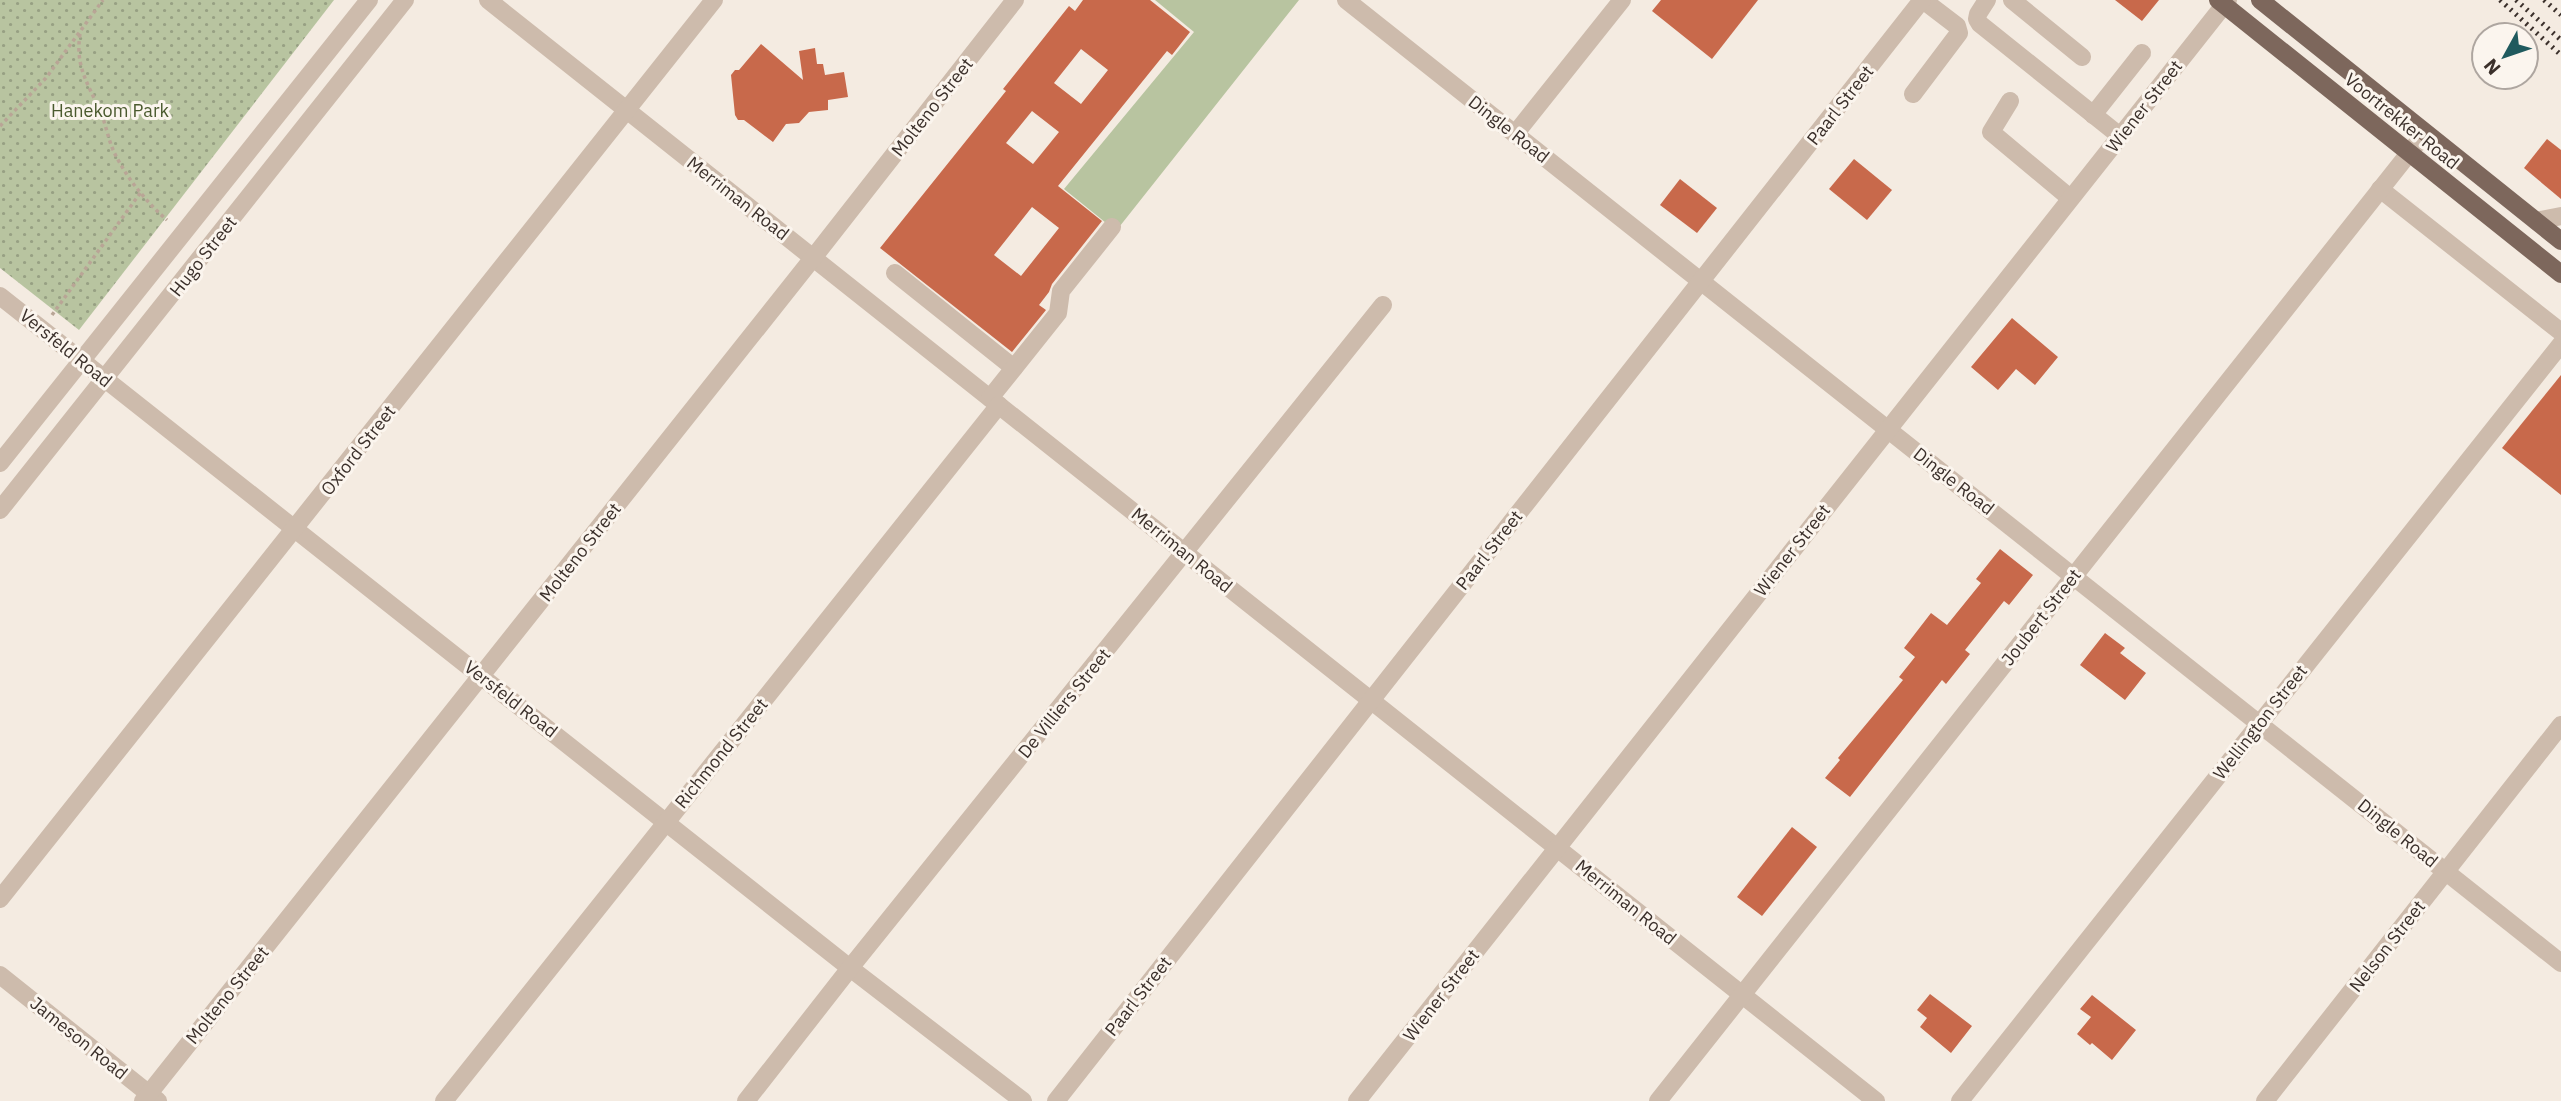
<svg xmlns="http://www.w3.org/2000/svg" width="2561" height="1101" viewBox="0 0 2561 1101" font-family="'IBM Plex Sans',sans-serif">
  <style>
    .park { fill: url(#park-dots) }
    .pitch { fill: #b8c4a0 }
    .building { fill: #c8694b; fill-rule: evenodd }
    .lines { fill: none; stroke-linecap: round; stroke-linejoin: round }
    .path { stroke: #b9a596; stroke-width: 3.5; stroke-dasharray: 3.5 3.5; stroke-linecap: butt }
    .minor { stroke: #cdbbac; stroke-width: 18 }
    .major { stroke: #7d675c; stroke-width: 18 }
    .rail { stroke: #3b302b; stroke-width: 5; stroke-dasharray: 2 5; stroke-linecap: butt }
    .labels { text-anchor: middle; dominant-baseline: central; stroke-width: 6; stroke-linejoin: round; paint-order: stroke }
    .street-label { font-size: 18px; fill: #3b302b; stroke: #fbf5ee }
    .park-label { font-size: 18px; fill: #4a5a2e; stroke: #fbf5ee }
  </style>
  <defs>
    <pattern id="park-dots" width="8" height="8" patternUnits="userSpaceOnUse" patternTransform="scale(1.75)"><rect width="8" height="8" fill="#b8c4a0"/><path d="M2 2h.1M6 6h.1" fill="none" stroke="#97a083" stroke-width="1.8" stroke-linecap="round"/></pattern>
  </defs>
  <rect width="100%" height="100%" fill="#f4ebe1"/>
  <path class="park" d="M 0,0 L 334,0 L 79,330 L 0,268 Z"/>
  <path class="pitch" d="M 1155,0 L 1299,0 L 1116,231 L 1064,189 L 1194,32 Z"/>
  <g class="building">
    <path d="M 1083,0 L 1150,0 L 1190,32 L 1172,55 L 1167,51 L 1058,186 L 1102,221 L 1052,284 L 1049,292 L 1039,305 L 1046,310 L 1012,352 L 880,248 L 1006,91 L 1003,89 L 1069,6 L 1075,11 ZM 1081,49 L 1108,70 L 1081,104 L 1054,83 ZM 1032,111 L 1059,132 L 1033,164 L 1006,143 ZM 1032,207 L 1059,228 L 1021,276 L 994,255 Z"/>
    <path d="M 1661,0 L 1758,0 L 1712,59 L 1652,11 Z"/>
    <path d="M 2115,0 L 2159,0 L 2142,21 Z"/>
    <path d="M 761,44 L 803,80 L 799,51 L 815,48 L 817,64 L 823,64 L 825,75 L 844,72 L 848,97 L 828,100 L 828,110 L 809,112 L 799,123 L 786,124 L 773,142 L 744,120 L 738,120 L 735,115 L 731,75 L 735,70 L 739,70 Z"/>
    <path d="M 2547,139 L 2561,150 L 2561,199 L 2524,168 Z"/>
    <path d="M 1854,159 L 1892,190 L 1867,220 L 1829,189 Z"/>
    <path d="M 1680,179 L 1717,208 L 1697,233 L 1660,205 Z"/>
    <path d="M 2012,318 L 2058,357 L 2035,385 L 2016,369 L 1998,390 L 1971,367 Z"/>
    <path d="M 2561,375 L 2561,495 L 2502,448 Z"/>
    <path d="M 2000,549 L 2033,575 L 2009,605 L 2004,601 L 1965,650 L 1970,654 L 1946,684 L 1942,680 L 1850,797 L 1825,778 L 1840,760 L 1838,758 L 1903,680 L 1899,677 L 1915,657 L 1904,648 L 1931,613 L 1947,625 L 1981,583 L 1976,579 Z"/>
    <path d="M 2105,633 L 2125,648 L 2120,653 L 2146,673 L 2125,700 L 2080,665 Z"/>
    <path d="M 1792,827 L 1817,847 L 1762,916 L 1737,897 Z"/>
    <path d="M 1930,994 L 1972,1026 L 1951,1053 L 1920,1027 L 1927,1018 L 1917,1010 Z"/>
    <path d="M 2092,995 L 2136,1030 L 2112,1060 L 2092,1043 L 2090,1045 L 2077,1034 L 2091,1017 L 2080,1009 Z"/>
  </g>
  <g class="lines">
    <g class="path">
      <path d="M 80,34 C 75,67 88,83 100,111 C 106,124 108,139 114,152 C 126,177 146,202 167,220"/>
      <path d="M 0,126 L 46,78 L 103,0"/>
      <path d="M 52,315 L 141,192"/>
    </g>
    <g class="minor">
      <path d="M 488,0 L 1876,1101"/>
      <path d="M 1346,0 L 2561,963"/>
      <path d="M 1987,0 L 1978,14 L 1977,19 L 1980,24 L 2120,136"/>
      <path d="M 2012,0 L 2082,57"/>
      <path d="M 1913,94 L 1959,33 L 1957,26 L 1923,0"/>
      <path d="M 2010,101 L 1991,132 L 2070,198"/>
      <path d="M 2093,115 L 2142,53"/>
      <path d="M 1515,134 L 1622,0"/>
      <path d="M 2380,189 L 2561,332"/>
      <path d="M 2536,221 L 2561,216"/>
      <path d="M 895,273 L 1014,368"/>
      <path d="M 0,296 L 850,968 L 1023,1101"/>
      <path d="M 990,398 L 1058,313 L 1061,291 L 1112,227"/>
      <path d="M 0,463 L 369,0"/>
      <path d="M 0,510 L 405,0"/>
      <path d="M 0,899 L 714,0"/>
      <path d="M 0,975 L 158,1101"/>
      <path d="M 143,1101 L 813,258 L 1015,0"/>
      <path d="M 444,1101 L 999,405"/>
      <path d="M 746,1101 L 850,968 L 1383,305"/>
      <path d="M 1056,1101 L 1922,0"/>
      <path d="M 1357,1101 L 2228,0"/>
      <path d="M 1658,1101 L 2425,133"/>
      <path d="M 1960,1101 L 2561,344"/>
      <path d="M 2265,1101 L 2561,725"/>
    </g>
    <g class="major">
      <path d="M 2218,0 L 2561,274"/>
      <path d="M 2260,0 L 2561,241"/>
    </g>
    <g class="rail">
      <path d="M 2500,0 L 2561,55"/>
      <path d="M 2516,0 L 2561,40"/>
      <path d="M 2544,0 L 2561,15"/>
    </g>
  </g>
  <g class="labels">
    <g class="street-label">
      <text transform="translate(1840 105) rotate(-52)">Paarl Street</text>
      <text transform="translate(2144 106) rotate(-52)">Wiener Street</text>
      <text transform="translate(932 107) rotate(-52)">Molteno Street</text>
      <text transform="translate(2402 121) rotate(39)">Voortrekker Road</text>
      <text transform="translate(1509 129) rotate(38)">Dingle Road</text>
      <text transform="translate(738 198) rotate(38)">Merriman Road</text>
      <text transform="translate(203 256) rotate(-52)">Hugo Street</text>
      <text transform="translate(66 348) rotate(39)">Versfeld Road</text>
      <text transform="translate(358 450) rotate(-52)">Oxford Street</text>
      <text transform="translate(1954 481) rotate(38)">Dingle Road</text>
      <text transform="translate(1182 550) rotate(39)">Merriman Road</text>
      <text transform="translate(1489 550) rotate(-52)">Paarl Street</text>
      <text transform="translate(1792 550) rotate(-52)">Wiener Street</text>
      <text transform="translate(580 552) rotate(-52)">Molteno Street</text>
      <text transform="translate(2041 617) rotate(-52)">Joubert Street</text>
      <text transform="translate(511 699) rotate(38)">Versfeld Road</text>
      <text transform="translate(1064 703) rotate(-51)">De Villiers Street</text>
      <text transform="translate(2260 722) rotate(-52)">Wellington Street</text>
      <text transform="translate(721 753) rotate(-51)">Richmond Street</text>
      <text transform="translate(2398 833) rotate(39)">Dingle Road</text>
      <text transform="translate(1626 902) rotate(39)">Merriman Road</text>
      <text transform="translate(2387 946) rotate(-52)">Nelson Street</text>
      <text transform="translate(227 995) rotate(-51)">Molteno Street</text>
      <text transform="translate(1441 995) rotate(-52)">Wiener Street</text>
      <text transform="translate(1138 996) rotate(-52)">Paarl Street</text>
      <text transform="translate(79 1038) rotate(39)">Jameson Road</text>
    </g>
    <g class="park-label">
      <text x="110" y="110">Hanekom Park</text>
    </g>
  </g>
  <g transform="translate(2505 56) rotate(230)"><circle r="33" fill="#fbf5ee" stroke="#aea6a0" stroke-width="2"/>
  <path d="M0-5L12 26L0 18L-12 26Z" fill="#1f5a5e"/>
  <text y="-10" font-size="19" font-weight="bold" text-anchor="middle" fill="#3b302b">N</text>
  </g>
</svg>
